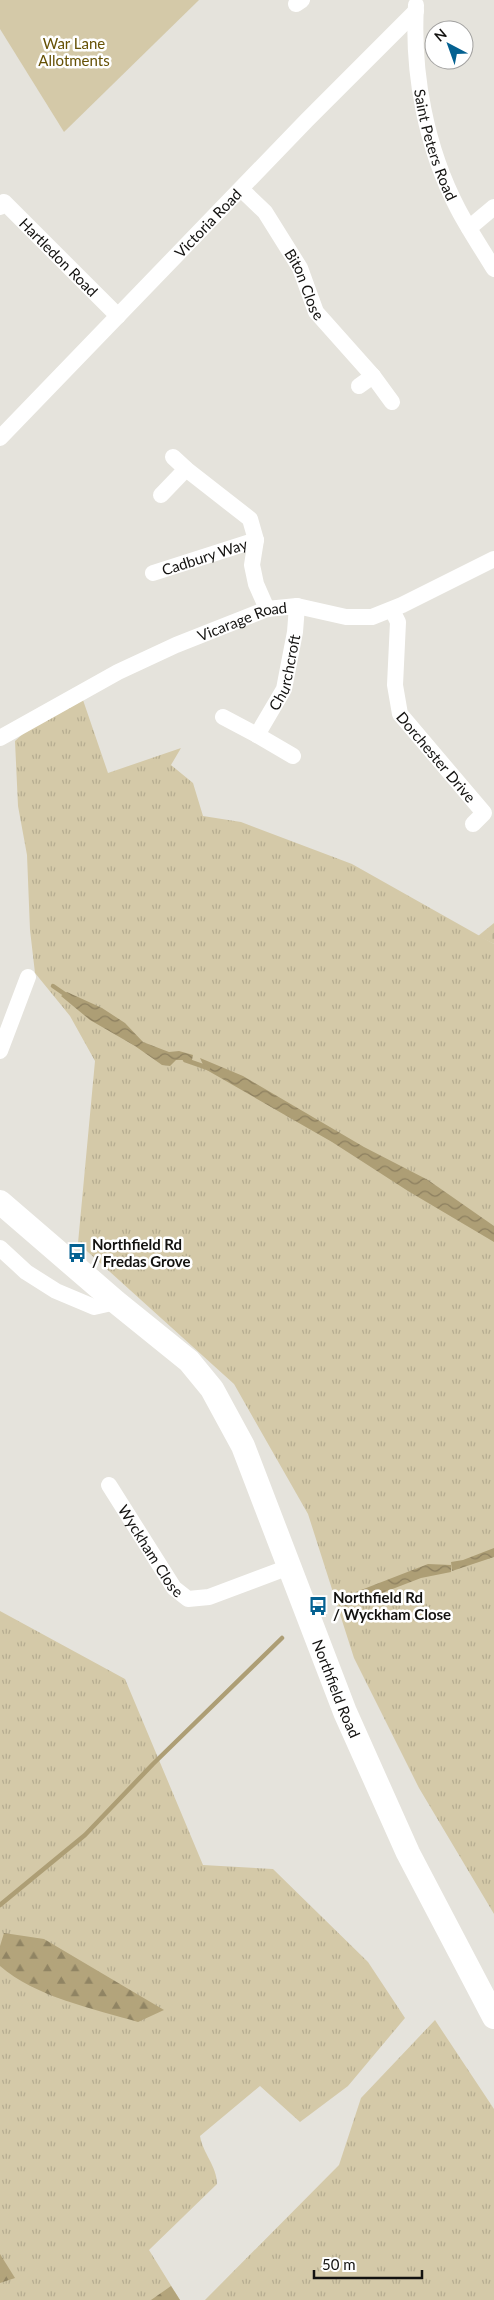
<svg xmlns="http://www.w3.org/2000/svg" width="494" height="2300" viewBox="0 0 494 2300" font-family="Lato,sans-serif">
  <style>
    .grass { fill: url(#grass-tufts) }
    .forest { fill: url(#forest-firs) }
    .cemetery { fill: url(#cemetery-stones) }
    .garden { fill: #d4c9a8 }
    .water { fill: url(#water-waves) }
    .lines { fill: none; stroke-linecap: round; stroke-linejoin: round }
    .stream { stroke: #ad9e75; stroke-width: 4.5 }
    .street { stroke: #fff; stroke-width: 16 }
    .secondary { stroke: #fff; stroke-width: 24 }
    .labels { text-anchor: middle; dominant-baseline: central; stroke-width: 5; stroke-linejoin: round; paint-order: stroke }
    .park-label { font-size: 15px; fill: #665105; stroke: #fff }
    .street-label { font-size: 15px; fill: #131210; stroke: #fff }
    .poi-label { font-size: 15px; font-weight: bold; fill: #131210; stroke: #fff; text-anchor: start }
  </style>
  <defs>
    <pattern id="grass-tufts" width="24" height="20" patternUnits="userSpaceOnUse" patternTransform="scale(1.25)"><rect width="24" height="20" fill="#d4c9a8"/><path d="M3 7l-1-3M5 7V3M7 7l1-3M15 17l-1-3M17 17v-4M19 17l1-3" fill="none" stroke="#b5ac90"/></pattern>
    <pattern id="forest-firs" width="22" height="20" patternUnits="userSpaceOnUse" patternTransform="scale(1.25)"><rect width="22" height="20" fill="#b3a47b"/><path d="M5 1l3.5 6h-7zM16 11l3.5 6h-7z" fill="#908463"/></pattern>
    <pattern id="cemetery-stones" width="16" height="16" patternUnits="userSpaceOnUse" patternTransform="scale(1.25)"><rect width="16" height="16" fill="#d4c9a8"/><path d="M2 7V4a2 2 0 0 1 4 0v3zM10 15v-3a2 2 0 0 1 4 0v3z" fill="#b5ac90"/></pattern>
    <pattern id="water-waves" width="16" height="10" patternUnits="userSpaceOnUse" patternTransform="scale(1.25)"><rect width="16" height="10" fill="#ad9e75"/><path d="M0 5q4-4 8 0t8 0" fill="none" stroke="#8c7f5f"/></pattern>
  </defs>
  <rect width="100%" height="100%" fill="#e5e3dc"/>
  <g class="grass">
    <path d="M 83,700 L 108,773 L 181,748 L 171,765 L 193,783 L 203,816 L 241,822 L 352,864 L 494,944 L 494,1914 L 419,1788 L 354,1658 L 308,1514 L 234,1384 L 78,1243 L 95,1061 L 70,1016 L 35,973 L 30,930 L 27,855 L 18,806 L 15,741 L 25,732 Z"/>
    <path d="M 0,1611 L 125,1679 L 203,1865 L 273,1869 L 368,1962 L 405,2018 L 348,2086 L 300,2122 L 260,2086 L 200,2136 C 203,2154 217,2166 217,2184 L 149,2250 L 180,2300 L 0,2300 Z"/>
    <path d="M 435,2020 L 494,2109 L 494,2300 L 205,2300 L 339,2165 L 361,2098 Z"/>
  </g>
  <g class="forest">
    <path d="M 4,1933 L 44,1939 L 164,2010 L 138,2022 C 95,2009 35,1997 0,1966 L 0,1946 Z"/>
    <path d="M 0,2254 L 15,2278 L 0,2283 Z"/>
    <path d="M 171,2286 L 180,2300 L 151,2300 Z"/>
  </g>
  <path class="cemetery" d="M 494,923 L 494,944 L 478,936 Z"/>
  <path class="garden" d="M 0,0 L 199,0 L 64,132 L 0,29 Z"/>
  <g class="water">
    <path d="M 67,992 L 102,1008 L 125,1023 L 143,1042 L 169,1052 L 179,1051 L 193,1055 L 192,1060 L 176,1060 L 170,1066 L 162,1065 L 135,1046 L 90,1020 L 61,996 Z"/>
    <path d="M 200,1058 L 243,1076 L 364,1147 L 428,1180 L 494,1226 L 494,1242 L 408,1191 L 332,1142 L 205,1069 Z"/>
    <path d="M 494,1548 L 494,1557 L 452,1571 L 451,1562 L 463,1560 Z"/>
    <path d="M 428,1564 L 451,1565 L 451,1572 L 421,1578 L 343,1608 L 341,1602 L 343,1597 Z"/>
  </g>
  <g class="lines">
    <g class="stream">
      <path d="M 53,986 L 69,997"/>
      <path d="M 185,1060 L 208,1068"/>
      <path d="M 0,1905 L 85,1835 L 153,1764 L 282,1638"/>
    </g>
    <g class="street">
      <path d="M 296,4 L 302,0"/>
      <path id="s1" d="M 416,5 C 412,73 426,148 458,209 C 469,230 482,249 494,269"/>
      <path id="s2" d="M 241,189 L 265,212 L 300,268 L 316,312 L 373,376 L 392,402"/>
      <path id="s3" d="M 0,207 L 4,202 L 118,316"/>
      <path d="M 469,228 L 494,207"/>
      <path d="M 359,386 L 373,376"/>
      <path id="s4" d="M 0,438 L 307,120 L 416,11"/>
      <path d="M 173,457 L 186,469 L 250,519 L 256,540 L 252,565 L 256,584 L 267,609"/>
      <path d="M 161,495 L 186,469"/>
      <path id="s5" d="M 153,573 L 256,540"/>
      <path id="s6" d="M 392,610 L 398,622 L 395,685 L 400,714 L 484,813 L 473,824"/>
      <path id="s7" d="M 223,717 L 257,735 L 284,689 L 295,632 L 297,606"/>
      <path d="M 257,735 L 293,756"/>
      <path id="s8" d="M 0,738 L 118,672 L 176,645 L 267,609 L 297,606 L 346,617 L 372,617 L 402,605 L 494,559"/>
      <path d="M 0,1051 L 28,977"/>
      <path d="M 0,1248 L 26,1272 L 56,1291 L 94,1307 L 116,1302"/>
      <path id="s9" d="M 109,1485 L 174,1588 L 188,1599 L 209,1597 L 289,1567"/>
    </g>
    <path class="secondary" id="s10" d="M 0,1202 L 116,1302 L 189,1361 L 212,1389 L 243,1446 L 345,1712 L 408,1853 L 494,2017"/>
  </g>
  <defs>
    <g id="bus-bare" transform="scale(1.5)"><path d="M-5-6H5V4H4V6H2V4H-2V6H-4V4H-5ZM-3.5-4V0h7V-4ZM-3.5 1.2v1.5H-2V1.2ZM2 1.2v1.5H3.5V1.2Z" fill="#046191" stroke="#fff" stroke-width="2.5" paint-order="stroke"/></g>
  </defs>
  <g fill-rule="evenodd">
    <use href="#bus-bare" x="77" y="1253"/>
    <use href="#bus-bare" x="318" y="1606"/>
  </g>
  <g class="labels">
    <g class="park-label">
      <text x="74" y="43">War Lane<tspan x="74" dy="17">Allotments</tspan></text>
    </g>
    <g class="street-label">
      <text stroke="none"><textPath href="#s1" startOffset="142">Saint Peters Road</textPath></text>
      <text stroke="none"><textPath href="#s4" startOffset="299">Victoria Road</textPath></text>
      <text stroke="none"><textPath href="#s3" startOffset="84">Hartledon Road</textPath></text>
      <text stroke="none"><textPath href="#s2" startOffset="116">Biton Close</textPath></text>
      <text stroke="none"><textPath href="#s5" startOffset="54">Cadbury Way</textPath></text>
      <text stroke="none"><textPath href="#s8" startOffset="270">Vicarage Road</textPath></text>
      <text stroke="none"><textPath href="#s7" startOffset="108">Churchcroft</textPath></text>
      <text stroke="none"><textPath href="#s6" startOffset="162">Dorchester Drive</textPath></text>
      <text stroke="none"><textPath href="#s9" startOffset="78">Wyckham Close</textPath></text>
      <text stroke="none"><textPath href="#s10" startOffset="608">Northfield Road</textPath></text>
    </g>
    <g class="poi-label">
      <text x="92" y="1244">Northfield Rd<tspan x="92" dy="17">/ Fredas Grove</tspan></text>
      <text x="333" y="1597">Northfield Rd<tspan x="333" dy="17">/ Wyckham Close</tspan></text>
    </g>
  </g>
  <g transform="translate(449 45) rotate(319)"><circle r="24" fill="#ffffff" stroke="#a1a09f"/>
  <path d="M0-4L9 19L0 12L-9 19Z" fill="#046191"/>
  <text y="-8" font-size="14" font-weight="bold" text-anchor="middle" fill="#131210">N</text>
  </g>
  <path d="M314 2270v8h108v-8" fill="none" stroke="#131210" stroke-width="2.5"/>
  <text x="322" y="2270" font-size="15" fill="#131210" stroke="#ffffff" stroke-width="4" paint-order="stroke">50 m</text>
</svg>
